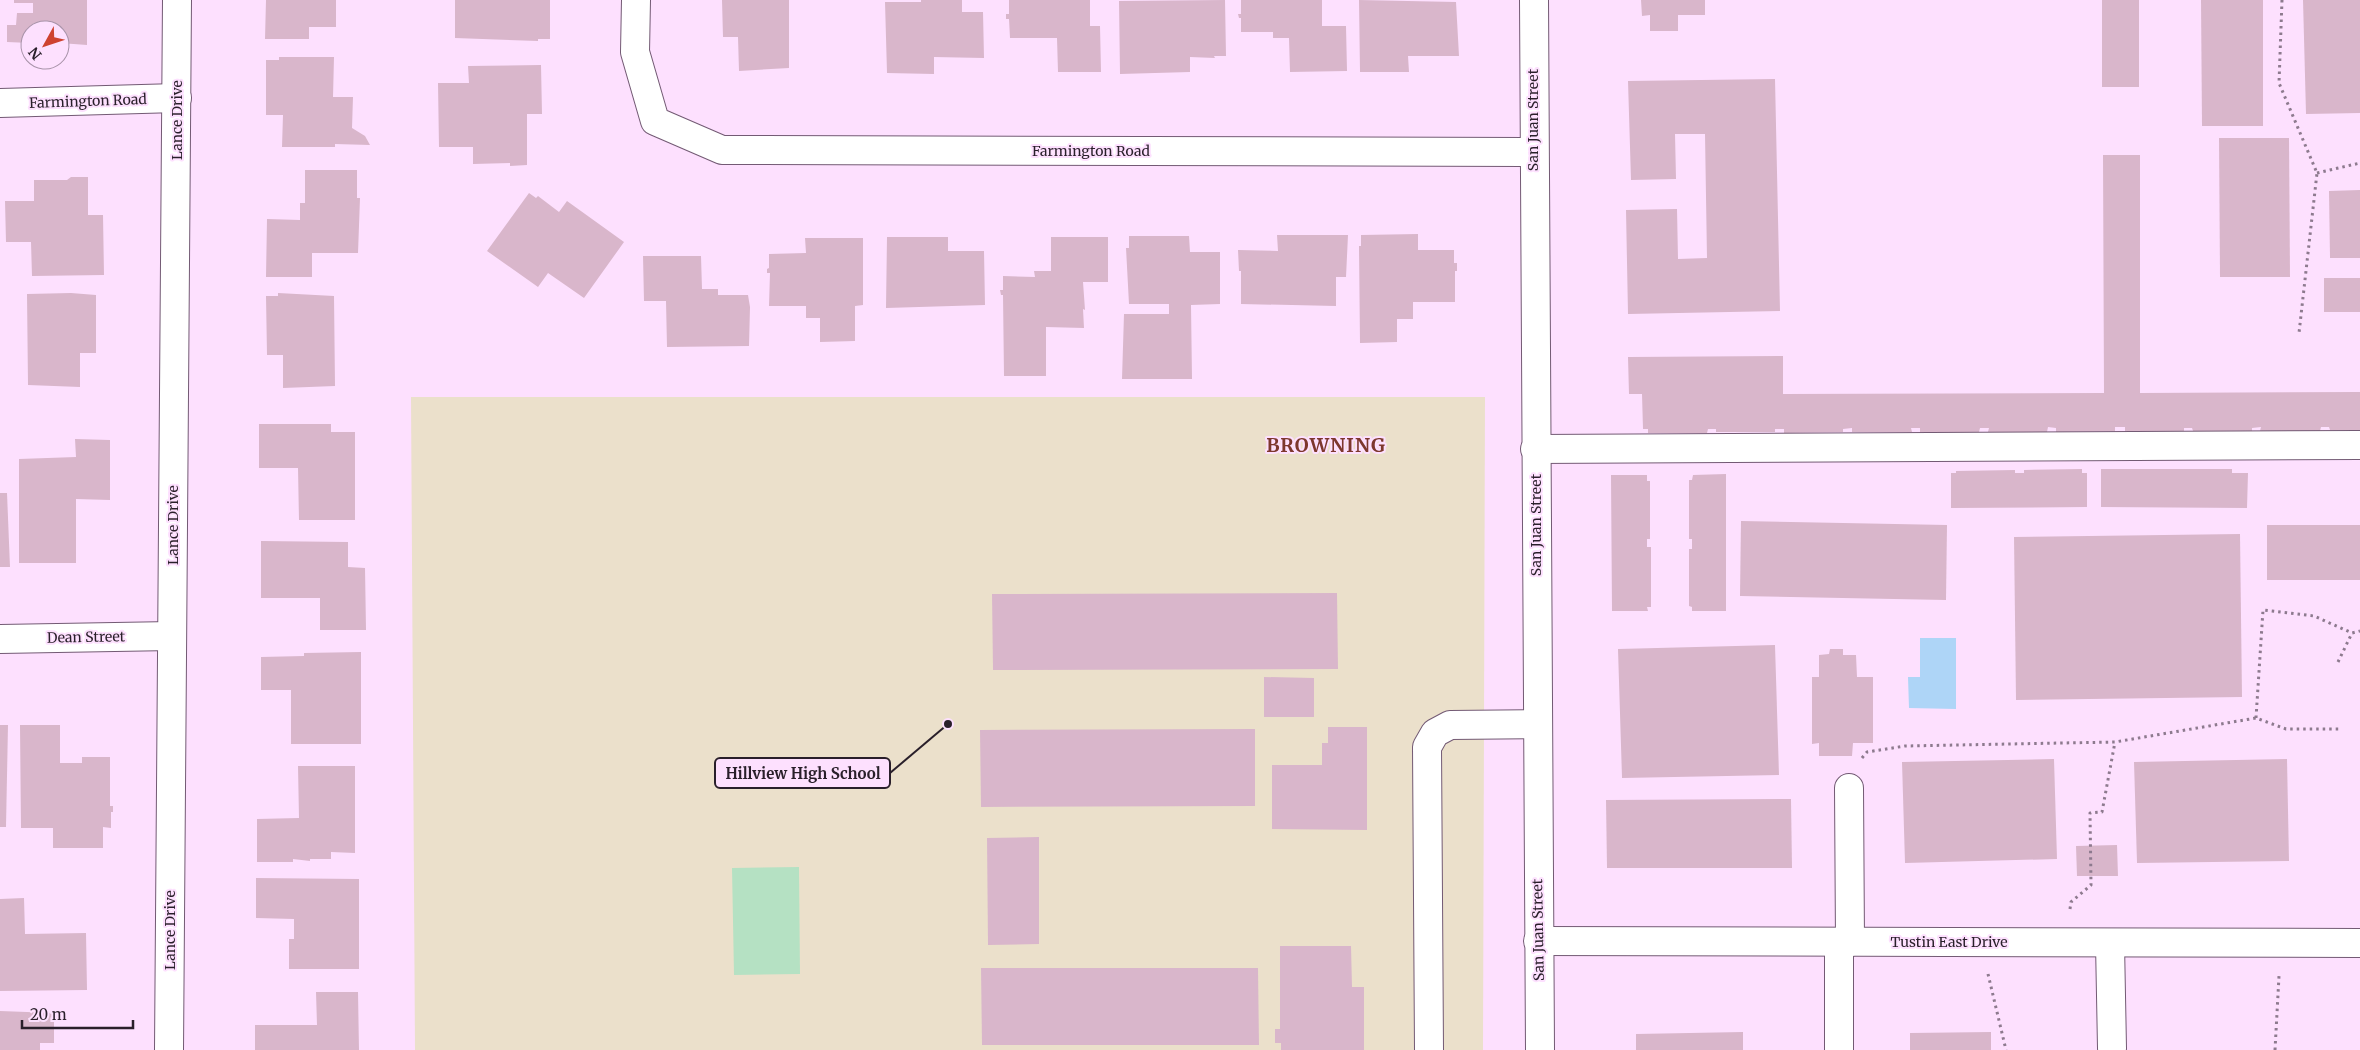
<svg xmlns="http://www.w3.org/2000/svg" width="2360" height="1050" viewBox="0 0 2360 1050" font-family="Merriweather,serif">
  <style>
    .education { fill: #ebe0cb }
    .green { fill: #b5e1c3 }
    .water { fill: #aed5f7 }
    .building { fill: #d9b6cb }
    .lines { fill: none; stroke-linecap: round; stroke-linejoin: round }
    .minor-casing { stroke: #735a74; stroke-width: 30 }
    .major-casing { stroke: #735a74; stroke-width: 30 }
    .path { stroke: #8d7a8e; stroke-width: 3; stroke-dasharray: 2.5 4; stroke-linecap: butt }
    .minor { stroke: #fff; stroke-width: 28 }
    .major { stroke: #fff; stroke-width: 28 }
    .labels { text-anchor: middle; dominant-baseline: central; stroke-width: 4; stroke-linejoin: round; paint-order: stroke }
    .street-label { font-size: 14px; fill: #291f2a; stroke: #fde0fe }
    .district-label { font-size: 19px; font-weight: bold; letter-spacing: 1px; fill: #7d372d; stroke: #fde0fe }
    .leader { fill: none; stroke: #291f2a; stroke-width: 2 }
    .callout-dot { fill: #291f2a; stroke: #fde0fe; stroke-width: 2 }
    .callout { fill: #fde0fe; stroke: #291f2a; stroke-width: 2 }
    .callout-label { font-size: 15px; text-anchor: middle; font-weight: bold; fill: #291f2a }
  </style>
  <rect width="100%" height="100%" fill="#fde0fe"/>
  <path class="education" d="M 411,397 L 1485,397 L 1483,1050 L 415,1050 Z"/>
  <path class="green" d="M 799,867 L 800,974 L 734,975 L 732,868 Z"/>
  <path class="water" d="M 1920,638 L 1956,638 L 1956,709 L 1909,708 L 1908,677 L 1920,677 Z"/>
  <g class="building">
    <path d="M 14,0 L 87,0 L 87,45 L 60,43 L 60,30 L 30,30 L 30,43 L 7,42 L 7,25 L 16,25 L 17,13 L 33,13 L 33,3 L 14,3 Z"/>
    <path d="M 266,0 L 336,0 L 336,27 L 309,27 L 309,39 L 265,39 Z"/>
    <path d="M 455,0 L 550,0 L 550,39 L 538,39 L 538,41 L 455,38 Z"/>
    <path d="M 722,0 L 789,0 L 789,68 L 739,71 L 738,37 L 723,37 Z"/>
    <path d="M 921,0 L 962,0 L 962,12 L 983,12 L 984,58 L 934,57 L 934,74 L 887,73 L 885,2 L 921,2 Z"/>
    <path d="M 1009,0 L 1090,0 L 1090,26 L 1100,26 L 1101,72 L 1058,72 L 1057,38 L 1010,38 L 1009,19 L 1006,19 L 1006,14 L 1009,14 Z"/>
    <path d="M 1225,0 L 1226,56 L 1214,56 L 1215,58 L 1190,57 L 1190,72 L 1120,74 L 1119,1 Z"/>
    <path d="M 1241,0 L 1322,0 L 1322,26 L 1346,26 L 1347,71 L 1290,72 L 1289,38 L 1273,38 L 1273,32 L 1241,32 L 1241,18 L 1239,18 L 1238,14 L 1241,14 Z"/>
    <path d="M 1359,0 L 1456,2 L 1459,56 L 1408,56 L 1409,72 L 1360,72 Z"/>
    <path d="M 1641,0 L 1705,0 L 1705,15 L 1678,15 L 1678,31 L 1650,31 L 1650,15 L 1642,16 Z"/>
    <rect x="2102" y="0" width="37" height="87"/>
    <path d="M 2201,0 L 2263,0 L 2263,126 L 2202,126 Z"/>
    <path d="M 2303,0 L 2360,0 L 2360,113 L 2306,114 Z"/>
    <path d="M 279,57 L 334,57 L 333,97 L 353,97 L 352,128 L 365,136 L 370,145 L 335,144 L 335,147 L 282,147 L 283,115 L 266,115 L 266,60 L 279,60 Z"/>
    <path d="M 541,65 L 542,114 L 527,114 L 527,165 L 510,166 L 510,163 L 473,164 L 473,147 L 439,147 L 438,83 L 469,83 L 468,66 Z"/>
    <path d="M 1775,79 L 1780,311 L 1628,314 L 1626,210 L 1677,209 L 1678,259 L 1707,258 L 1705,134 L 1675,134 L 1676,179 L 1631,180 L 1628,81 Z"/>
    <path d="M 2219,138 L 2289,138 L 2290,277 L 2220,277 Z"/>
    <path d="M 2103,155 L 2140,155 L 2140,393 L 2360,392 L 2360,430 L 2330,430 L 2329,427 L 2321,427 L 2320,431 L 2260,431 L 2261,427 L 2252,428 L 2252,431 L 2193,431 L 2192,428 L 2184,428 L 2184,431 L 2125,431 L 2125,427 L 2115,427 L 2115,431 L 2056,432 L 2056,428 L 2048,427 L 2047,432 L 1988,432 L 1989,428 L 1980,428 L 1979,432 L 1920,432 L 1920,428 L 1911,428 L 1912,432 L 1852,432 L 1852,428 L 1843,429 L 1843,432 L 1784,433 L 1784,429 L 1775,429 L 1775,432 L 1716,432 L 1716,429 L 1708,429 L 1707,433 L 1648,433 L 1648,429 L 1643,429 L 1642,394 L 1629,394 L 1628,357 L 1783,356 L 1783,394 L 2104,393 Z"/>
    <path d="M 305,170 L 357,170 L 357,198 L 360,198 L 358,253 L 312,253 L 312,277 L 266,277 L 267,219 L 300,220 L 300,203 L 305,203 Z"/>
    <path d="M 71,177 L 88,177 L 88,215 L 103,215 L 104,275 L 32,276 L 31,242 L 6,242 L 5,201 L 34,201 L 34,180 L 67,180 Z"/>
    <path d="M 2360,190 L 2360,258 L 2330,258 L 2329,191 Z"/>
    <path d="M 529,193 L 536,198 L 538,196 L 559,212 L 567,201 L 624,242 L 584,298 L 548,273 L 538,287 L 487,251 Z"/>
    <path d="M 1418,234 L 1418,250 L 1454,250 L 1454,263 L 1457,263 L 1457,271 L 1455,271 L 1455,302 L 1413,302 L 1413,319 L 1397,319 L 1397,342 L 1360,343 L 1359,246 L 1361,246 L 1361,235 Z"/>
    <path d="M 1277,235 L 1348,235 L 1346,277 L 1336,277 L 1336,306 L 1241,304 L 1241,271 L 1239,271 L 1238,250 L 1278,251 Z"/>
    <path d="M 1129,236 L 1189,236 L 1190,252 L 1220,252 L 1220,304 L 1191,305 L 1192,379 L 1122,379 L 1124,314 L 1169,314 L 1169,304 L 1129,304 L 1126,248 L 1129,248 Z"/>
    <path d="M 887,237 L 948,237 L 948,251 L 984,251 L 985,305 L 886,308 Z"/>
    <path d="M 1051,237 L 1108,237 L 1108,282 L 1083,282 L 1085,310 L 1083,309 L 1084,328 L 1046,327 L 1046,376 L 1004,376 L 1003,295 L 1001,295 L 1000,290 L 1003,290 L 1003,276 L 1035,277 L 1034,271 L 1051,271 Z"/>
    <path d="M 805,238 L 863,238 L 863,305 L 855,306 L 855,341 L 820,342 L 820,318 L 806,318 L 806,306 L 769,306 L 770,273 L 767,273 L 767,269 L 769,268 L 769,254 L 806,253 Z"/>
    <path d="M 643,256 L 701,256 L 702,289 L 718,289 L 718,295 L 748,295 L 750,307 L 749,346 L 667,347 L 666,301 L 644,301 Z"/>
    <rect x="2324" y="278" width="36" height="34"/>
    <path d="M 71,293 L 96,295 L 96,353 L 80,353 L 80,387 L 28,385 L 27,294 Z"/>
    <path d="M 278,293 L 334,296 L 335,386 L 283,388 L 283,355 L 267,355 L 266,296 L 278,296 Z"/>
    <path d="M 259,424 L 331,424 L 331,432 L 355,432 L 355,520 L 299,520 L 298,468 L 259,468 Z"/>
    <path d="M 75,439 L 110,440 L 110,500 L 76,499 L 76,563 L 19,563 L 19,459 L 76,457 Z"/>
    <path d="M 2082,469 L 2082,473 L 2087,473 L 2087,507 L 1951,508 L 1951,473 L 1956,473 L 1956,471 L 2015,470 L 2015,473 L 2024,473 L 2024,470 Z"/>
    <path d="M 2101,469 L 2232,469 L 2232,473 L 2248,473 L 2247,508 L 2101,507 Z"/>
    <path d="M 1726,474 L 1726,611 L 1692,611 L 1692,607 L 1689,606 L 1689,549 L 1692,549 L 1692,539 L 1689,539 L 1689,480 L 1692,480 L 1693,475 Z"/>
    <path d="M 1611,475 L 1647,475 L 1647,481 L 1650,481 L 1650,539 L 1647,539 L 1647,547 L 1651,547 L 1651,607 L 1647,607 L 1648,611 L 1612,611 Z"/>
    <path d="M 0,493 L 7,493 L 10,567 L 0,567 Z"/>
    <path d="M 1741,521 L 1947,525 L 1946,600 L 1740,596 Z"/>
    <rect x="2267" y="525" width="93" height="55"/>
    <path d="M 2240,534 L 2242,697 L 2016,700 L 2014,537 Z"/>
    <path d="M 261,541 L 348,542 L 348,567 L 365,568 L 366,630 L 320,630 L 320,598 L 261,598 Z"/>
    <path d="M 1337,593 L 1338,669 L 993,670 L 992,594 Z"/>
    <path d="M 1775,645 L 1779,775 L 1622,778 L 1618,649 Z"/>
    <path d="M 1830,649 L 1843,649 L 1843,655 L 1856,655 L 1857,677 L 1873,677 L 1873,743 L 1853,743 L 1852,756 L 1819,756 L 1819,743 L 1812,744 L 1812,677 L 1819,677 L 1819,655 L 1829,654 Z"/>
    <path d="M 361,652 L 361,744 L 291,744 L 291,690 L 261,690 L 261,657 L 304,656 L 304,653 Z"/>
    <path d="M 1264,677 L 1314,678 L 1314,717 L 1264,717 Z"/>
    <path d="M 0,725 L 8,725 L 6,827 L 0,827 Z"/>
    <path d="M 20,725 L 60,725 L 60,763 L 82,763 L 82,757 L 110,757 L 110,806 L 113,806 L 113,812 L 111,812 L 111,828 L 103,827 L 103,848 L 53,848 L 53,828 L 21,828 Z"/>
    <path d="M 1328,727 L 1367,727 L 1367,830 L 1272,829 L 1272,765 L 1322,765 L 1322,743 L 1328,743 Z"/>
    <path d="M 1255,729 L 1255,806 L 981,807 L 980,730 Z"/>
    <path d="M 2054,759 L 2057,859 L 1905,863 L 1902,762 Z"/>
    <path d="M 2287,759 L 2289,861 L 2137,863 L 2134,762 Z"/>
    <path d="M 298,766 L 355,766 L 355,853 L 331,852 L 331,859 L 310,859 L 310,861 L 293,859 L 293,862 L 257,862 L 257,819 L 299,818 Z"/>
    <path d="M 1791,799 L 1792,868 L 1607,868 L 1606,800 Z"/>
    <path d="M 1039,837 L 1039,944 L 988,945 L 987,838 Z"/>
    <path d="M 2117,845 L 2118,876 L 2077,876 L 2076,846 Z"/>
    <path d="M 256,878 L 359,879 L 359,969 L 289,969 L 289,939 L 294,939 L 294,919 L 256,918 Z"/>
    <path d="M 24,898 L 25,934 L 86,933 L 87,990 L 0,991 L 0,899 Z"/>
    <path d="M 1280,946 L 1351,946 L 1352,987 L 1364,987 L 1364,1050 L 1281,1050 L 1281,1043 L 1275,1043 L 1275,1029 L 1280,1029 Z"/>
    <path d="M 981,968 L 1258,968 L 1259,1045 L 982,1045 Z"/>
    <path d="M 316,992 L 358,992 L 359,1050 L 255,1050 L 255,1025 L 317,1025 Z"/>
    <path d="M 0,1011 L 54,1013 L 54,1043 L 40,1043 L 40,1050 L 0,1050 Z"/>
    <path d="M 1743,1032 L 1743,1050 L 1636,1050 L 1636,1034 Z"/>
    <path d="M 1991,1032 L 1991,1050 L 1910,1050 L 1910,1033 Z"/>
  </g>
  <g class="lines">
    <g class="minor-casing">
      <g id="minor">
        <path d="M 636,0 L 635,52 L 655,121 L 722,150 L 1533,152"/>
        <path d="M 0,103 L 177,98"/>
        <path d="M 1535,449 L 2360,445"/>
        <path d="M 0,639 L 172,636"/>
        <path d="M 1849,788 L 1850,942"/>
        <path d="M 1538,941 L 2360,943"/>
        <path d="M 1839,942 L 1839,1050"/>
        <path d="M 2110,943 L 2112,1048"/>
        <path d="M 169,1050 L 177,0"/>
        <path d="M 1429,1050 L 1427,747 L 1435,733 L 1450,725 L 1537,724"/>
      </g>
    </g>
    <g class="major-casing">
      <path id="major" d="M 1534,0 L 1540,1050"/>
    </g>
    <g class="path">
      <path d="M 2282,0 L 2279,83 L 2317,173 L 2299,333"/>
      <path d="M 2317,173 L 2360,163"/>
      <path d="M 2338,662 L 2352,633"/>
      <path d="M 2256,718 L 2263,610 L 2314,616 L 2352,633 L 2360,631"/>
      <path d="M 1862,758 L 1867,752 L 1905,746 L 2115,742 L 2256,718 L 2286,729 L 2339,729"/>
      <path d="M 2070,909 L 2071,902 L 2091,885 L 2090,813 L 2102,812 L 2115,742"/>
      <path d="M 1988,974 L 2006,1050"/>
      <path d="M 2275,1050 L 2279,976"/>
    </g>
    <use href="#minor" class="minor"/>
    <use href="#major" class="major"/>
  </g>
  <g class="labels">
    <g class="street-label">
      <text transform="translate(88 101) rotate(-2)">Farmington Road</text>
      <text transform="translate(177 120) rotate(-90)">Lance Drive</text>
      <text transform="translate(1533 120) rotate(-90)">San Juan Street</text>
      <text x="1091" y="151">Farmington Road</text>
      <text transform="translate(173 525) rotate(-90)">Lance Drive</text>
      <text transform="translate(1536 525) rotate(-90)">San Juan Street</text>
      <text transform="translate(86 637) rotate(-1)">Dean Street</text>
      <text transform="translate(170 930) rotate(-90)">Lance Drive</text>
      <text transform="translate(1538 930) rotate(-91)">San Juan Street</text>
      <text x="1949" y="942">Tustin East Drive</text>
    </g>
    <g class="district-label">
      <text x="1326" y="445">BROWNING</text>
    </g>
  </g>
  <path class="leader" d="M948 724L890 773"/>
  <circle class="callout-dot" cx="948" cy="724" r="5"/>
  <rect class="callout" x="715" y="758" width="175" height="30" rx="5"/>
  <g class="callout-label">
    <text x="803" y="779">Hillview High School</text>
  </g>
  <g transform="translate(45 45) rotate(230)"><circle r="24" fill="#fde0fe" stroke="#a893a9"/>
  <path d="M0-4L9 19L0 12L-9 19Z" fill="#ce4230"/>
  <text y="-8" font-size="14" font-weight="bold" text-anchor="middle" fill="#291f2a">N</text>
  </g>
  <path d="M22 1020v8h111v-8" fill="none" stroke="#291f2a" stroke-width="2.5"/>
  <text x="30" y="1020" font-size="15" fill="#291f2a" stroke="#fde0fe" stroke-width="4" paint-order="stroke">20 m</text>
</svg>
